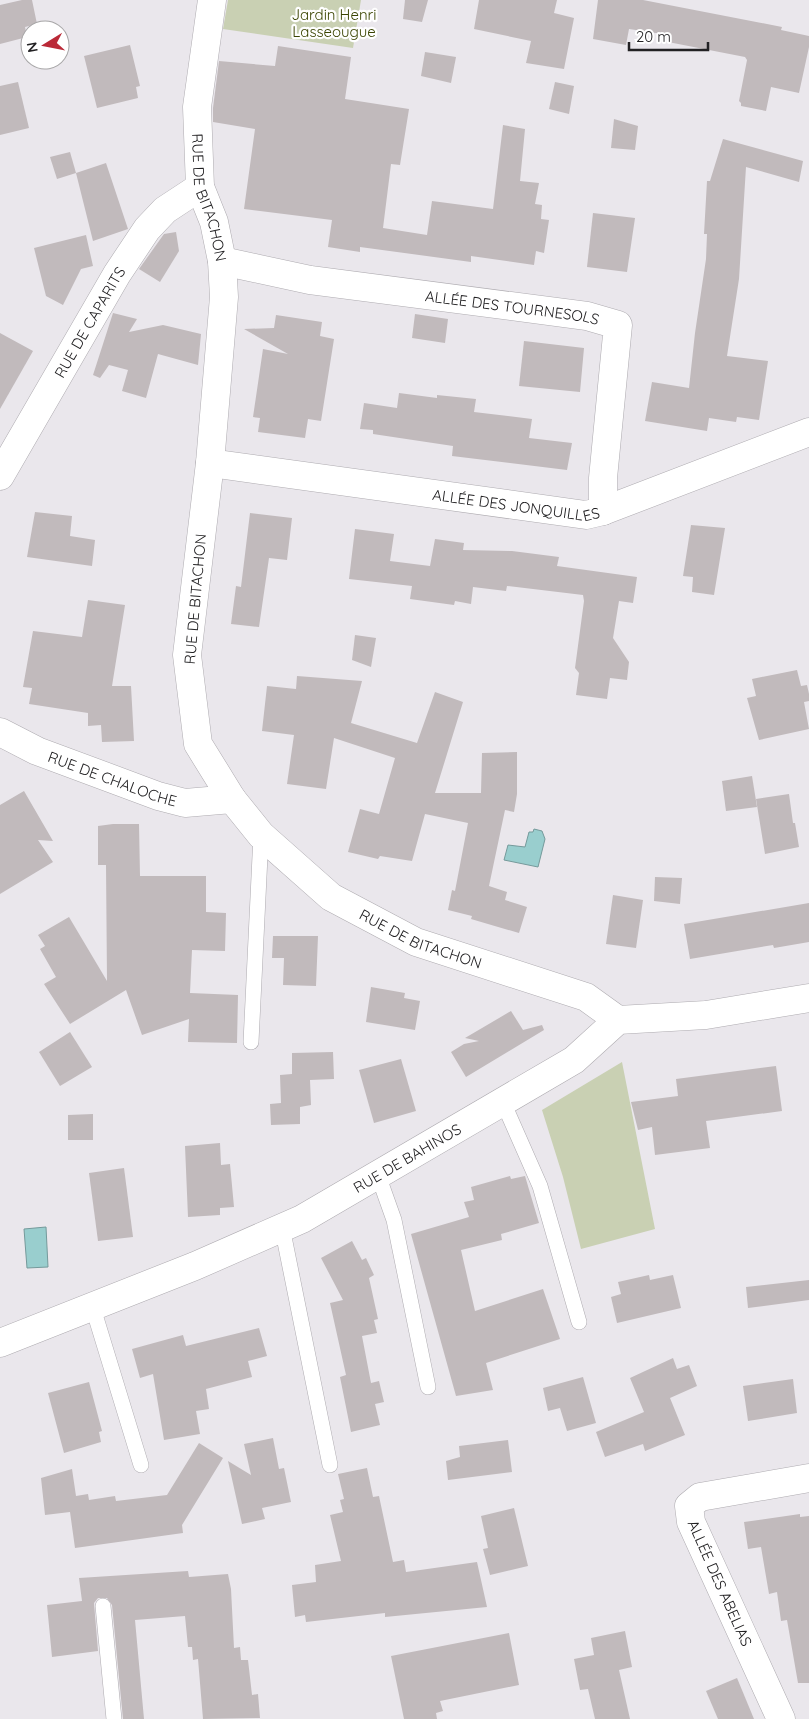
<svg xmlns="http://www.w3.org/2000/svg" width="809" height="1719" viewBox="0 0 809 1719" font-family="Quicksand,sans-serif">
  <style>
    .green { fill: #c9d0b3 }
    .water { fill: #99cece; stroke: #759a9b }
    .building { fill: #c1babc }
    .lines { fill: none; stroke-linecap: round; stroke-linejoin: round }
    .service-casing { stroke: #aeabb0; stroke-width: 16 }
    .minor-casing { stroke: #aeabb0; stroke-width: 29 }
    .service { stroke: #fff; stroke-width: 15 }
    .minor { stroke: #fff; stroke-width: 28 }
    .labels { text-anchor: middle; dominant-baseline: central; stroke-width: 4.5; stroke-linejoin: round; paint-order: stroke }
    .park-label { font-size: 15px; fill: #3a4401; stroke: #fff }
    .street-label { font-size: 15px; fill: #222123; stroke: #fff }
  </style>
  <rect width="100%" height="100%" fill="#eae7ec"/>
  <g class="green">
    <path d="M 228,0 L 361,0 L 353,48 L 223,29 Z"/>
    <path d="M 622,1062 L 655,1229 L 581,1249 L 563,1177 L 542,1110 Z"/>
  </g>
  <g class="water">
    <path d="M 534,829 L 542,831 L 545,839 L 538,867 L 504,860 L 508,845 L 525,847 L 529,832 L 533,832 Z"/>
    <path d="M 46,1227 L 48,1267 L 27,1268 L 24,1229 Z"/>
  </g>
  <g class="building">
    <path d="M 22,0 L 32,0 L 37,24 L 25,27 L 27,37 L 0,44 L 0,5 Z"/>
    <path d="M 405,0 L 428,0 L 422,22 L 403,19 Z"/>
    <path d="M 479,0 L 557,0 L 554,13 L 574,18 L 564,69 L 526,63 L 531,41 L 474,29 Z"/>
    <path d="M 598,0 L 643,0 L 782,27 L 781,30 L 809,36 L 809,47 L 799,93 L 771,87 L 766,111 L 741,106 L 741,103 L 739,101 L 747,60 L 745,57 L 668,42 L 669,35 L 629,29 L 626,45 L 593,39 Z"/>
    <path d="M 130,45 L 140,86 L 136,87 L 138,98 L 97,108 L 84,56 Z"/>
    <path d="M 278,46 L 351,57 L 345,99 L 409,109 L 400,165 L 391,164 L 383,228 L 427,235 L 432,201 L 493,209 L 503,125 L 525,129 L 520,181 L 539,183 L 535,204 L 542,205 L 541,219 L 549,220 L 544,253 L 536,251 L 534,265 L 471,256 L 471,262 L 360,247 L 360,252 L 328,247 L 332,220 L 244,209 L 255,129 L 213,122 L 213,108 L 219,61 L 275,66 Z"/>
    <path d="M 425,52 L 456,57 L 451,83 L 421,76 Z"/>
    <path d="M 18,82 L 29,128 L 0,135 L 0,86 Z"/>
    <path d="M 555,82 L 574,86 L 569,114 L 549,109 Z"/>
    <path d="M 614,119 L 638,126 L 635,150 L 611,148 Z"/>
    <path d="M 723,139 L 803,161 L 799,182 L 746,167 L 739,279 L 727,356 L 768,361 L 759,420 L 737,417 L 736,422 L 709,418 L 707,431 L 645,421 L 652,382 L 689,388 L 695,333 L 706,259 L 707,234 L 704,234 L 707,181 L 710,181 Z"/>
    <path d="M 70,152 L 76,173 L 57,179 L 50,157 Z"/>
    <path d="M 106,163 L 128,229 L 93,241 L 76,173 Z"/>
    <path d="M 593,213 L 635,218 L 627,272 L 587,267 Z"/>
    <path d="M 176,232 L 179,251 L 160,282 L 139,269 L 164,234 Z"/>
    <path d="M 86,235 L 93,266 L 81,269 L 63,305 L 46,296 L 34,248 Z"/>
    <path d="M 113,313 L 137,319 L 129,332 L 163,325 L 201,334 L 198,365 L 158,354 L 146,398 L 122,391 L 128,370 L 109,365 L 100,378 L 93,375 Z"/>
    <path d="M 415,314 L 448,319 L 445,343 L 412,338 Z"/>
    <path d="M 276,315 L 322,322 L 320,336 L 334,339 L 321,421 L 308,419 L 305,438 L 258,432 L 260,418 L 253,417 L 263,349 L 288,354 L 244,329 L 274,328 Z"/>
    <path d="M 0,333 L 33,351 L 0,409 Z"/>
    <path d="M 524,341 L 584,348 L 580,392 L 519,386 Z"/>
    <path d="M 399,393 L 437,398 L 437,395 L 476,399 L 474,412 L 532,419 L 529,438 L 572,443 L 567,470 L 452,456 L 453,446 L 373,434 L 373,430 L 360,429 L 364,403 L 397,408 Z"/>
    <path d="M 35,512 L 72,516 L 70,536 L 95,540 L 92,566 L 27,557 Z"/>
    <path d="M 250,513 L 292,518 L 287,560 L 269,558 L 259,627 L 231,624 L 236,586 L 241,587 Z"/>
    <path d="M 691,525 L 725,528 L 714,595 L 692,592 L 693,577 L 683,576 Z"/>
    <path d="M 355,529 L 394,534 L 390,561 L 430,566 L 435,539 L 464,543 L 463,550 L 512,551 L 559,557 L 557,566 L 637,577 L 633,603 L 619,601 L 613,638 L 629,662 L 627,680 L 610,678 L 607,699 L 576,695 L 579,673 L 575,668 L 584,601 L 583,595 L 507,586 L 506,591 L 473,587 L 471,604 L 455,601 L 454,605 L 410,599 L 412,586 L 349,579 Z"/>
    <path d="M 88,600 L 125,605 L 112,686 L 131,686 L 134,741 L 102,742 L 101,725 L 88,726 L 88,713 L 29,704 L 32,688 L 23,687 L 33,631 L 82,637 Z"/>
    <path d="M 355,635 L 376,638 L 371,667 L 352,660 Z"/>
    <path d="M 797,670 L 801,686 L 807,685 L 809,694 L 809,701 L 804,702 L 809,729 L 759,740 L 747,698 L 756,696 L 752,679 Z"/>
    <path d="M 297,676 L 362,681 L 351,723 L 417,743 L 435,692 L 463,702 L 435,793 L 481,793 L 482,753 L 517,752 L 517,794 L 514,812 L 505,810 L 489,886 L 507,892 L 505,900 L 527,907 L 519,933 L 471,919 L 472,916 L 448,910 L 452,890 L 455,891 L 468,823 L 425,814 L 412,861 L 380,856 L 378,859 L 348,852 L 360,809 L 379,814 L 395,758 L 334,738 L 326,789 L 287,784 L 294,735 L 262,731 L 267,686 L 296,689 Z"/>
    <path d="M 752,776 L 757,807 L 726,811 L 722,781 Z"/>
    <path d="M 24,791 L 53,841 L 38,840 L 53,862 L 0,894 L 0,805 Z"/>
    <path d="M 789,794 L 793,823 L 795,823 L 799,847 L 765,854 L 756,799 Z"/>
    <path d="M 113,824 L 139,824 L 140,876 L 206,876 L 206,912 L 226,913 L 225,951 L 192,950 L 190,993 L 238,995 L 237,1043 L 188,1042 L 189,1019 L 142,1035 L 126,990 L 70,1024 L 44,984 L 56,977 L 40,949 L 45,946 L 38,935 L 69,917 L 107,981 L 106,865 L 98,865 L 98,826 Z"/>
    <path d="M 655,877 L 682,878 L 680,904 L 654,901 Z"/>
    <path d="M 613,895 L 643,900 L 636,948 L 606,944 Z"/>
    <path d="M 809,903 L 809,942 L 774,948 L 773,945 L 690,959 L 684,924 Z"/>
    <path d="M 273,936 L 318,936 L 316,986 L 283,985 L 284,958 L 272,958 Z"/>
    <path d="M 371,987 L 405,993 L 404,998 L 420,1001 L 415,1030 L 366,1022 Z"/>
    <path d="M 511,1011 L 523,1030 L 542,1025 L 544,1030 L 466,1077 L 451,1052 L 464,1044 L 479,1041 L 465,1038 Z"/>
    <path d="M 70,1032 L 92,1067 L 60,1086 L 39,1052 Z"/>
    <path d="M 333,1052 L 334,1079 L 310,1080 L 311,1105 L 300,1107 L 300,1124 L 271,1125 L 270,1104 L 281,1103 L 280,1075 L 292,1074 L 292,1053 Z"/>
    <path d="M 401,1059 L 416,1111 L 374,1123 L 359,1070 Z"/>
    <path d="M 776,1066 L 782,1111 L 706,1121 L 710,1148 L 655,1155 L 652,1127 L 638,1130 L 631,1102 L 678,1096 L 676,1079 Z"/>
    <path d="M 93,1114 L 93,1140 L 68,1140 L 68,1115 Z"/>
    <path d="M 220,1143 L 221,1165 L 230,1164 L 234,1207 L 220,1208 L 220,1215 L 188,1217 L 185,1146 Z"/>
    <path d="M 124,1168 L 133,1237 L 98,1241 L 89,1173 Z"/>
    <path d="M 510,1176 L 511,1179 L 525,1176 L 539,1223 L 501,1234 L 502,1240 L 461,1250 L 475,1311 L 543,1289 L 560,1339 L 486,1363 L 493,1390 L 456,1396 L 411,1234 L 469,1217 L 464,1202 L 474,1200 L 471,1187 Z"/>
    <path d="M 352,1241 L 362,1260 L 366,1258 L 374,1275 L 369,1278 L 378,1319 L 374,1320 L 377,1333 L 362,1336 L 371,1383 L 379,1381 L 384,1402 L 375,1404 L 380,1425 L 351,1432 L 340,1377 L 346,1375 L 330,1303 L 343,1300 L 321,1258 Z"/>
    <path d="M 649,1275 L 650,1280 L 673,1275 L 681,1308 L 617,1323 L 611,1297 L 621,1294 L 618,1282 Z"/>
    <path d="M 809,1280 L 809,1300 L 748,1308 L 746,1287 Z"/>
    <path d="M 259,1328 L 267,1356 L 248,1361 L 252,1377 L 206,1389 L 209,1409 L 196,1411 L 200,1434 L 164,1440 L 153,1374 L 140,1378 L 132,1349 L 183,1335 L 186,1346 Z"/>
    <path d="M 673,1358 L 677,1369 L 689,1365 L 697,1386 L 670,1398 L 685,1435 L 645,1451 L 643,1444 L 605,1457 L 596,1432 L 644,1412 L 630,1378 Z"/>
    <path d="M 583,1377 L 596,1423 L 567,1431 L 560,1408 L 548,1411 L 543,1388 Z"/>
    <path d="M 793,1379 L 797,1413 L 748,1421 L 743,1386 Z"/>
    <path d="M 89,1382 L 102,1431 L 99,1432 L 101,1442 L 64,1453 L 48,1393 Z"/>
    <path d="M 273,1438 L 279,1469 L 284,1468 L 291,1502 L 262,1508 L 265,1519 L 242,1524 L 228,1461 L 251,1475 L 244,1444 Z"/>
    <path d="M 508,1440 L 512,1472 L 448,1480 L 446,1461 L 460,1457 L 459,1446 Z"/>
    <path d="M 199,1443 L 223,1458 L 182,1525 L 183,1533 L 75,1548 L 70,1512 L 45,1515 L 41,1478 L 72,1469 L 76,1496 L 88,1494 L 89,1500 L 115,1496 L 116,1501 L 167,1495 Z"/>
    <path d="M 367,1468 L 373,1497 L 379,1496 L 393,1562 L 404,1560 L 406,1572 L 477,1562 L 487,1607 L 385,1617 L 385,1613 L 306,1622 L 305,1615 L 295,1617 L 292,1585 L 316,1582 L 315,1565 L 341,1561 L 330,1515 L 343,1512 L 340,1500 L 344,1499 L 338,1474 Z"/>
    <path d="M 514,1508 L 528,1566 L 490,1575 L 483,1549 L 488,1548 L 481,1516 Z"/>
    <path d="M 800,1514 L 800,1517 L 809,1516 L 809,1683 L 798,1683 L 787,1620 L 781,1621 L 777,1592 L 769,1594 L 761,1547 L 748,1549 L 744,1522 Z"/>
    <path d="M 188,1571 L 189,1577 L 228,1574 L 231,1589 L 234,1648 L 240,1647 L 241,1660 L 248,1660 L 252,1695 L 258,1694 L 260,1718 L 203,1719 L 198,1659 L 193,1660 L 192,1647 L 188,1647 L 185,1616 L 135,1620 L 144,1719 L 123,1719 L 112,1605 L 107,1598 L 98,1598 L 94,1603 L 98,1651 L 52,1657 L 47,1605 L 82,1601 L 79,1578 Z"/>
    <path d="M 625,1631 L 632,1667 L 619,1670 L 630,1719 L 595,1719 L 588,1689 L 580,1690 L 574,1659 L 594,1655 L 591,1638 Z"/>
    <path d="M 509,1633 L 519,1685 L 440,1701 L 443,1711 L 436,1713 L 437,1719 L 404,1719 L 391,1656 Z"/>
    <path d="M 737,1678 L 754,1719 L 718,1719 L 706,1691 Z"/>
  </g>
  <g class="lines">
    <g class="service-casing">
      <g id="service">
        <path d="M 251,1042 L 261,835"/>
        <path d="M 503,1102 L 540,1186 L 579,1322"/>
        <path d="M 378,1175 L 394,1220 L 428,1387"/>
        <path d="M 282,1227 L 330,1465"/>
        <path d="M 93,1308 L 141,1465"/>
        <path d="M 103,1606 L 114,1719"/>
      </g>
    </g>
    <g class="minor-casing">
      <g id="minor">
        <path id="s1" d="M 212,0 L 197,107 L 200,187 L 214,222 L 222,261 L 224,297 L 210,463 L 187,655 L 198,744 L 232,799 L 261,835 L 331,897 L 416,942 L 586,997 L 618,1020"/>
        <path id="s2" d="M 222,261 L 310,280 L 587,316 L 618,325 L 603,478 L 603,511"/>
        <path id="s3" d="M 210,463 L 586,515 L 603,511 L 809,432"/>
        <path id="s4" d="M 0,476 L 117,274 L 147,229 L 165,210 L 200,187"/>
        <path id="s5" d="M 0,732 L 37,751 L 158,796 L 185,803 L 232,799"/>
        <path id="s6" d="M 0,1343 L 195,1266 L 302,1219 L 574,1060 L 618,1020 L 706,1015 L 809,998"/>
        <path d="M 781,1719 L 691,1522 L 689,1506 L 700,1497 L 809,1478"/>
      </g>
    </g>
    <use href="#service" class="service"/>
    <use href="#minor" class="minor"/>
  </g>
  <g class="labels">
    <g class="park-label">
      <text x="334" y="14">Jardin Henri<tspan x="334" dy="17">Lasseougue</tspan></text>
    </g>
    <g class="street-label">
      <text stroke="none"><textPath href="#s1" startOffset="200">RUE DE BITACHON</textPath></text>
      <text stroke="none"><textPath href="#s2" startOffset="294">ALLÉE DES TOURNESOLS</textPath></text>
      <text stroke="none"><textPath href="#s4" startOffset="178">RUE DE CAPARITS</textPath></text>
      <text stroke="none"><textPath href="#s3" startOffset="309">ALLÉE DES JONQUILLES</textPath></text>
      <text transform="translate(195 599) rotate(-85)">RUE DE BITACHON</text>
      <text stroke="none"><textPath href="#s5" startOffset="122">RUE DE CHALOCHE</textPath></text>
      <text stroke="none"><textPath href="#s1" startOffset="1055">RUE DE BITACHON</textPath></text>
      <text stroke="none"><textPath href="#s6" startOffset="448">RUE DE BAHINOS</textPath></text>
      <text transform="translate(720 1583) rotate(66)">ALLÉE DES ABELIAS</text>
    </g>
  </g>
  <g transform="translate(45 45) rotate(260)"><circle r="24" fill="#ffffff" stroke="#a7a6a7"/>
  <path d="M0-4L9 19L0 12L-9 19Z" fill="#ba2937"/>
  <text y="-8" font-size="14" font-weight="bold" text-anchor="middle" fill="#222123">N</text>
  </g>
  <path d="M629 42v8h79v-8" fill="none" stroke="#222123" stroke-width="2.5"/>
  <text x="636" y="42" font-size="15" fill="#222123" stroke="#ffffff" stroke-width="4" paint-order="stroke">20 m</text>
</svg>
